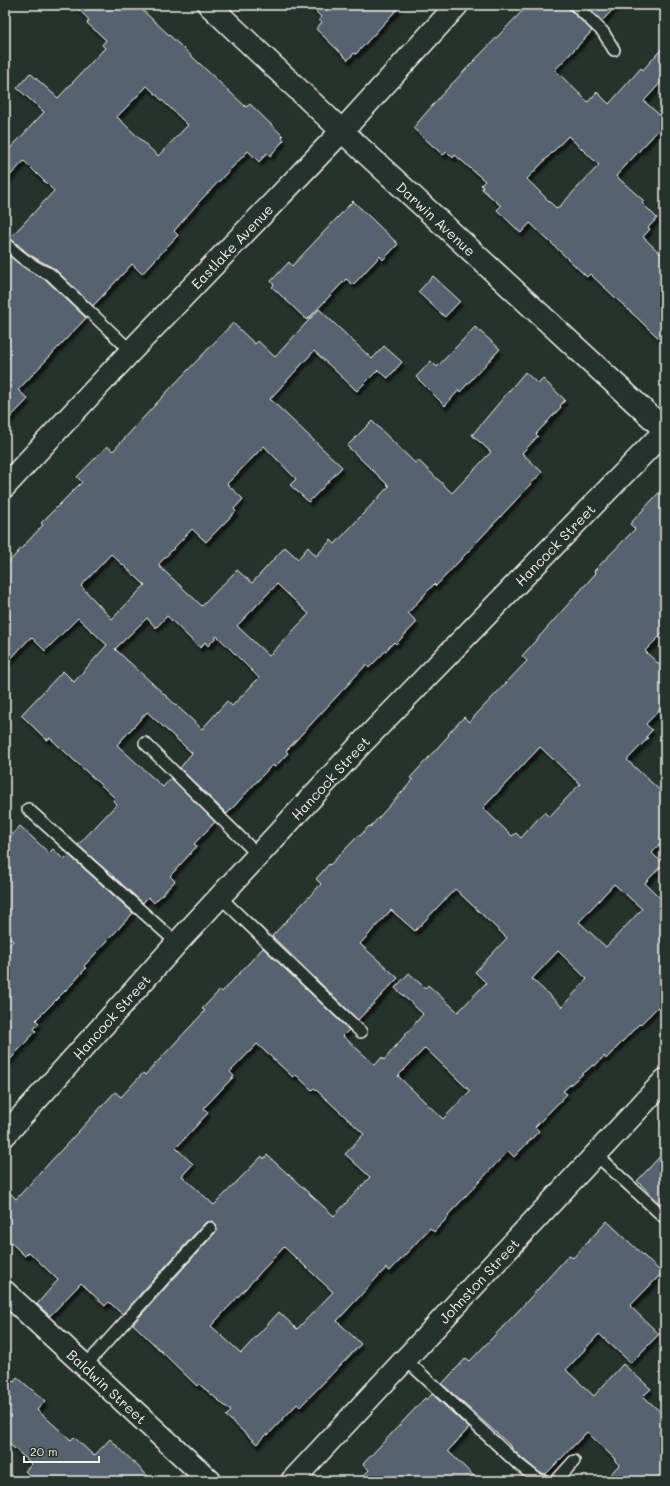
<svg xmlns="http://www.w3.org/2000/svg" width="670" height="1486" viewBox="0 0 670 1486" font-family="Mali,sans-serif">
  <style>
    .building { fill: #576270; stroke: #f4f1e8; fill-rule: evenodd; filter: url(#shadow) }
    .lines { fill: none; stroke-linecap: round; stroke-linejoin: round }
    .lane-casing { stroke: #f4f1e8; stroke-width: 14 }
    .street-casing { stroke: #f4f1e8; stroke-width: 25 }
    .secondary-casing { stroke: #f4f1e8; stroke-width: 25 }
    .lane { stroke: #26332d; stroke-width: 11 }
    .street { stroke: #26332d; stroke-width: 22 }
    .secondary { stroke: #26332d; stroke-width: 22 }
    .labels { text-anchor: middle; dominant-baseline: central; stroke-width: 3.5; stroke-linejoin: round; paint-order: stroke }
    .street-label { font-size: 14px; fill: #f4f1e8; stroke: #26332d }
  </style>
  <defs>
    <filter id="shadow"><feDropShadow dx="2.5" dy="4.5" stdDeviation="1" flood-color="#0009"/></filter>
  </defs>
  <rect width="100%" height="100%" fill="#26332d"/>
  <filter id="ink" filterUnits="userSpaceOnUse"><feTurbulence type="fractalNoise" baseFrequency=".025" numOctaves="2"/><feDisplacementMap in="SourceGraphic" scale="8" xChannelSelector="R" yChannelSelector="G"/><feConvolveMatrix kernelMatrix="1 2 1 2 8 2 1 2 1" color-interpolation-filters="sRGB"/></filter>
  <g filter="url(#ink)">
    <g class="building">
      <path d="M 74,5 L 137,5 L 246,107 L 250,104 L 283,136 L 282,137 L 284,140 L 270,156 L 267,153 L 259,162 L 248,151 L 199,202 L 174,231 L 178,235 L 142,274 L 132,264 L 93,306 L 55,269 L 30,255 L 10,238 L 54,191 L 24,161 L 5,181 L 5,154 L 44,112 L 17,88 L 30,73 L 58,98 L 105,48 L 102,45 L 106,40 L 87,23 L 89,20 ZM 147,86 L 188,125 L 158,156 L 117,117 Z"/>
      <path d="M 309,5 L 401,5 L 356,54 L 354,53 L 348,60 L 316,29 L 322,22 L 319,20 L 321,17 Z"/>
      <path d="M 528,5 L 568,5 L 570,10 L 592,31 L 555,70 L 588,102 L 597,92 L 609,104 L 641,68 L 643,70 L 665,45 L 665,78 L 644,101 L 665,120 L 665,123 L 616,176 L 644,201 L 642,203 L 657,218 L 648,228 L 650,229 L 643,237 L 665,258 L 665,344 L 590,274 L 587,277 L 530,223 L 521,233 L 497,210 L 501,206 L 482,189 L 483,187 L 481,185 L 485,181 L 455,155 L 453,158 L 447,152 L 443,155 L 413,128 L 446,90 ZM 568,136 L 599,165 L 557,209 L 527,179 Z"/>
      <path d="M 585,5 L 617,5 L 602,21 Z"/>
      <path d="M 353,201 L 398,244 L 383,260 L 380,256 L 353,285 L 346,279 L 307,320 L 272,287 L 274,285 L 271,281 L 289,262 L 292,266 Z"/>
      <path d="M 5,252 L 28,270 L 46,280 L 86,318 L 18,390 L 28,399 L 5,423 Z"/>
      <path d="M 433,276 L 460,301 L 445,317 L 418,292 Z"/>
      <path d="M 319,309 L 372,359 L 384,346 L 402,362 L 388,378 L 378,370 L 357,391 L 314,351 L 270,399 L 342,467 L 309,502 L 290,485 L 296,479 L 264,446 L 227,484 L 243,499 L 234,509 L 236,511 L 206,542 L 192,529 L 158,565 L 202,606 L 237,570 L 252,583 L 285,547 L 298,559 L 308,547 L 316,556 L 331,540 L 335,544 L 389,486 L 347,446 L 372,421 L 415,463 L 418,460 L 452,493 L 491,452 L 472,435 L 525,372 L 538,384 L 543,379 L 565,400 L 560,406 L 561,407 L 536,434 L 538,436 L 522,453 L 542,472 L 436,586 L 434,584 L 408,613 L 417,622 L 396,644 L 394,642 L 369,668 L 366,665 L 286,751 L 288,753 L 275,767 L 272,765 L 227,814 L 180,768 L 192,753 L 147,712 L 117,745 L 163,787 L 171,778 L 215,822 L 194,844 L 197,846 L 170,876 L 175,881 L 154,903 L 148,897 L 143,903 L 78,845 L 117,804 L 113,801 L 115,798 L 50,738 L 47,740 L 21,715 L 63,671 L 74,682 L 107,645 L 78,618 L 45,651 L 31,637 L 5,665 L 5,566 L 43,525 L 41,523 L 82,482 L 77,477 L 107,446 L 113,451 L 165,394 L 233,323 L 255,344 L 258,341 L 275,357 ZM 111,554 L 145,585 L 112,619 L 81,586 ZM 277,584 L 309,614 L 269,656 L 237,626 ZM 167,616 L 200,648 L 205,642 L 208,646 L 217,636 L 259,678 L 232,706 L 227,701 L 202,729 L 115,649 L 147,618 L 156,628 Z"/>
      <path d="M 475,327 L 500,349 L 460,392 L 459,390 L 445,406 L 416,377 L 431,361 L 437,367 Z"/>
      <path d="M 665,486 L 665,631 L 645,651 L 665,670 L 665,704 L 646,724 L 652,730 L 646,737 L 648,738 L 627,760 L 665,795 L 665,838 L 652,853 L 663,864 L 645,883 L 665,903 L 665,1000 L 640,1025 L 639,1024 L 606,1059 L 604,1056 L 595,1066 L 593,1065 L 563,1091 L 567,1094 L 535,1127 L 539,1131 L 514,1157 L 508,1151 L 448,1215 L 449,1216 L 434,1232 L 430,1228 L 390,1271 L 386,1268 L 337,1321 L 361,1344 L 300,1407 L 297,1404 L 268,1435 L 266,1434 L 257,1444 L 226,1416 L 231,1411 L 199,1384 L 197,1386 L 133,1324 L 215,1233 L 217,1229 L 215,1223 L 211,1221 L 205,1223 L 122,1314 L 109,1302 L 105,1306 L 81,1283 L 50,1316 L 37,1304 L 58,1280 L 29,1252 L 25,1256 L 5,1237 L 5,1188 L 16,1199 L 115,1092 L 121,1097 L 143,1073 L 145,1075 L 205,1011 L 202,1009 L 220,990 L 222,992 L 263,948 L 349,1030 L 343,1036 L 375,1065 L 382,1057 L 384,1060 L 423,1014 L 395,988 L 409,973 L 425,988 L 428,985 L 458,1012 L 486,983 L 475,972 L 507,938 L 455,889 L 415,931 L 391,910 L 360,944 L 398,978 L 358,1020 L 272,936 L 321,884 L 316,879 L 329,864 L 330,865 L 359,835 L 360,836 L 369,826 L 370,827 L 413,780 L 410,778 L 449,735 L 448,734 L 464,717 L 469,722 L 527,661 L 522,656 L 596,573 L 594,571 L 635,529 L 630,524 ZM 540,747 L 580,784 L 549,817 L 544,812 L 521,838 L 516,833 L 512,836 L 483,808 ZM 614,884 L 642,909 L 606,947 L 579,922 ZM 558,951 L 587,979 L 562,1007 L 532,979 ZM 257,1044 L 293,1077 L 296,1075 L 312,1090 L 314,1088 L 364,1134 L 345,1154 L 370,1177 L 334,1216 L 267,1155 L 264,1159 L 262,1156 L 214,1205 L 182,1176 L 193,1164 L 176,1148 L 208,1113 L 204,1108 L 234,1076 L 230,1072 ZM 425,1048 L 470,1091 L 443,1119 L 398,1076 ZM 284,1247 L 333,1292 L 297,1329 L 279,1312 L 241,1353 L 211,1326 Z"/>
      <path d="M 20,826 L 49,853 L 53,849 L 64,860 L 69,855 L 133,913 L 84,966 L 86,968 L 75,981 L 36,1020 L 39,1023 L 34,1029 L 36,1031 L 5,1065 L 5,950 L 13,941 L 5,934 L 5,843 Z"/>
      <path d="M 665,1151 L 665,1208 L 637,1181 Z"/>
      <path d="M 607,1221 L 662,1273 L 630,1306 L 659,1334 L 631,1363 L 599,1334 L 566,1370 L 594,1396 L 623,1364 L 651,1389 L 643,1396 L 665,1416 L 665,1481 L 604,1481 L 619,1465 L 614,1460 L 615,1459 L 587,1432 L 546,1474 L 540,1473 L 523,1459 L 511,1448 L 512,1447 L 442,1384 L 466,1358 L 470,1361 L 520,1309 L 569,1255 L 573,1258 Z"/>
      <path d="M 5,1375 L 14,1382 L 17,1377 L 45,1401 L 37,1410 L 71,1440 L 74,1437 L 94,1456 L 110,1439 L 153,1481 L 35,1481 L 25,1471 L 32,1464 L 5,1440 Z"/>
      <path d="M 432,1394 L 469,1428 L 448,1451 L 479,1481 L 358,1481 L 369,1470 L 363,1464 L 425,1398 L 427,1400 Z"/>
    </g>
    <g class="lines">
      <g class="lane-casing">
        <g id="lane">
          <path d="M 575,5 L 603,32 L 614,50"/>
          <path d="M 5,243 C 19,256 32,267 50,274 L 131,351"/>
          <path d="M 145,743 L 258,855"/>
          <path d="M 28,809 L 177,943"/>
          <path d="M 220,897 L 361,1032"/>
          <path d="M 595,1154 L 665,1218"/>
          <path d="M 405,1359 L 518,1464 L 537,1479 L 544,1481"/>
          <path d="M 85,1366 L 210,1228"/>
          <path d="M 556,1481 L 574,1461"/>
        </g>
      </g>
      <g class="street-casing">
        <g id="street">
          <path id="s1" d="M 5,486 L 131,351 L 342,131 L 457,5"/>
          <path id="s2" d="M 5,1135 L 177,943 L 361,744 L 665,431"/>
          <path id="s3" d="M 5,1292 L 210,1481"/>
          <path id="s4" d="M 292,1481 L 665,1080"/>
        </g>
      </g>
      <g class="secondary-casing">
        <g id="secondary">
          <path id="s5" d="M 209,5 L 342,131 L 665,430"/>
        </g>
      </g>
      <use href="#lane" class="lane"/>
      <use href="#street" class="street"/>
      <use href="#secondary" class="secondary"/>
    </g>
  </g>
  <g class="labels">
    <g class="street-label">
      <text stroke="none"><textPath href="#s5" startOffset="312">Darwin Avenue</textPath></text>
      <text stroke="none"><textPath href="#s1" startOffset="330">Eastlake Avenue</textPath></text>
      <text stroke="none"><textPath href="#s2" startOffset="807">Hancock Street</textPath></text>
      <text stroke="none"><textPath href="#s2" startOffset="483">Hancock Street</textPath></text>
      <text stroke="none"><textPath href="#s2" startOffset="159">Hancock Street</textPath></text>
      <text stroke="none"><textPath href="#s4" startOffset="274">Johnston Street</textPath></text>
      <text stroke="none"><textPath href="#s3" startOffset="139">Baldwin Street</textPath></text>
    </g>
  </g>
  <rect width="670" height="1486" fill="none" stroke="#26332d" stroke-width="20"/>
  <rect x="10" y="10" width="650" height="1466" fill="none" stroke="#f4f1e8" stroke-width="1.5" filter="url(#ink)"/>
  <path d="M24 1456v6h75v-6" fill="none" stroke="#f4f1e8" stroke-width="2"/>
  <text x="30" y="1456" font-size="12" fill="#f4f1e8" stroke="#26332d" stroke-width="3" paint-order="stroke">20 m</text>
</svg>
